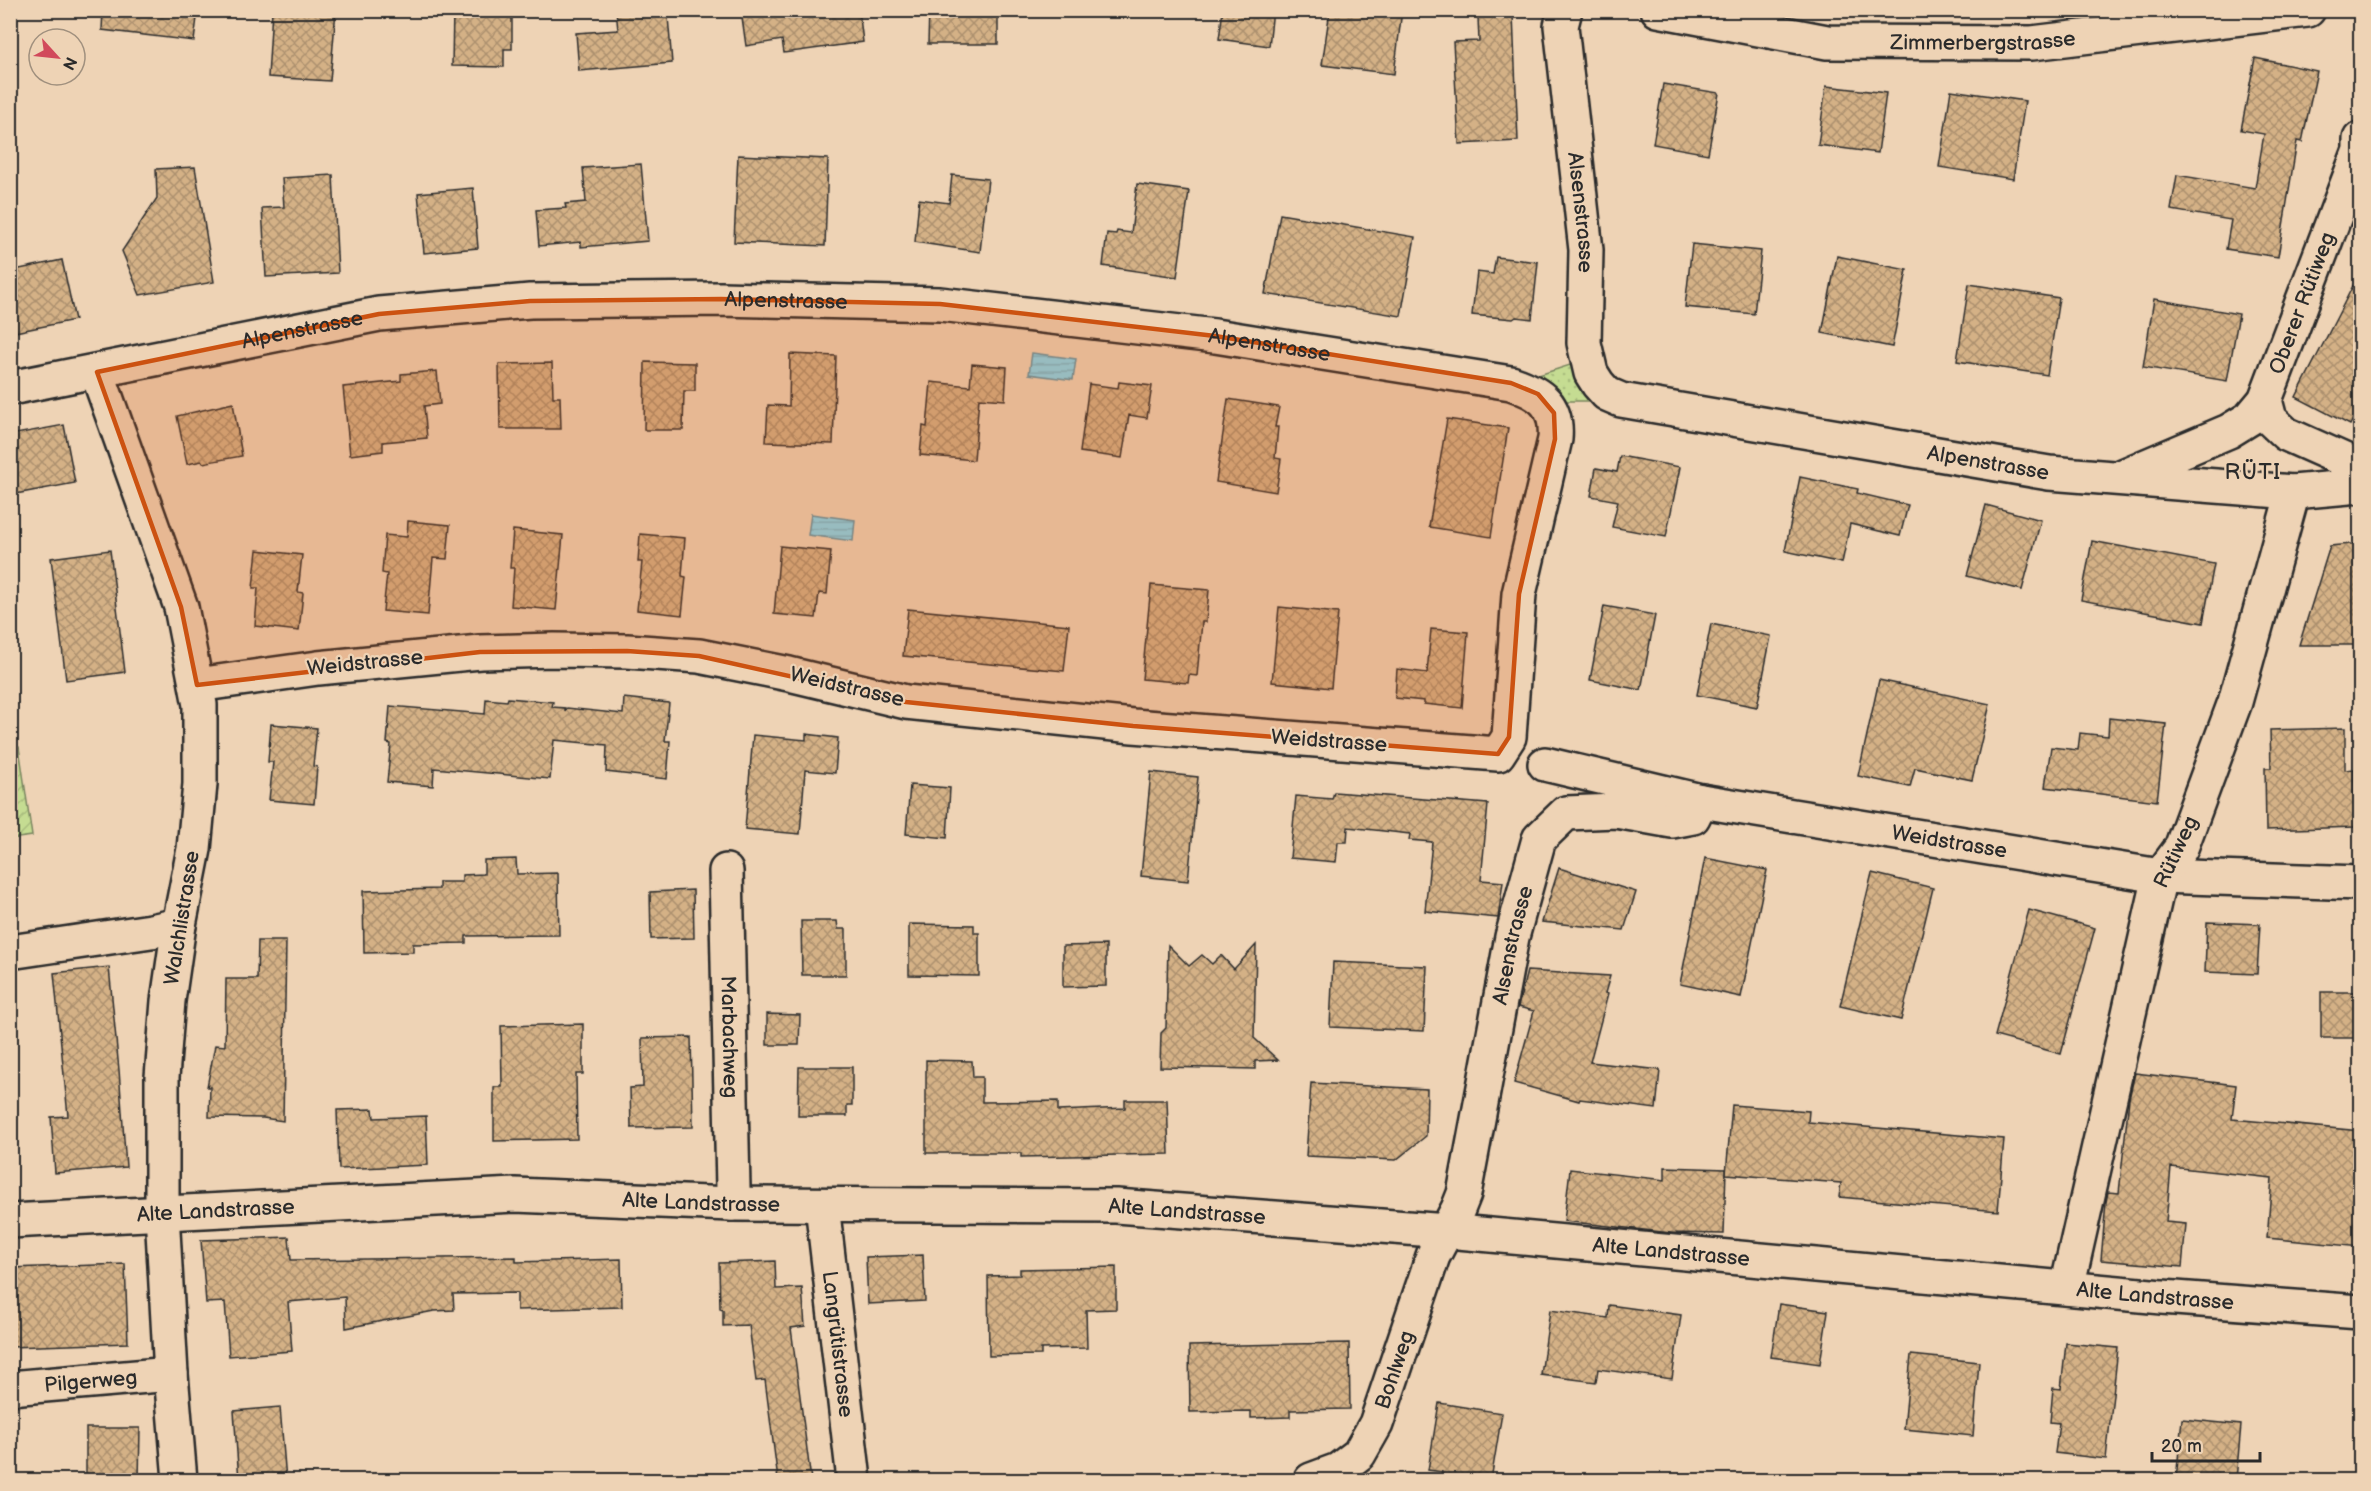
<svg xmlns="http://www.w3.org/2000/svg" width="2371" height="1491" viewBox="0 0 2371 1491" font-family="'Balsamiq Sans',sans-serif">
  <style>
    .grass { fill: url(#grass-dots); stroke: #78845e; stroke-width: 1.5 }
    .garden { fill: url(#garden-furrows); stroke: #78845e; stroke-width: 1.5 }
    .water { fill: url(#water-rules); stroke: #65929f; stroke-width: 1.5 }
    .building { fill: url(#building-cross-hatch); stroke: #2b2b2b; stroke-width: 1.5 }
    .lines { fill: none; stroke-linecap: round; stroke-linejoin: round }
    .minor-casing { stroke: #2b2b2b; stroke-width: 38 }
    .secondary-casing { stroke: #2b2b2b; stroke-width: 38 }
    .minor { stroke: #eed3b5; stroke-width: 33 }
    .secondary { stroke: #eed3b5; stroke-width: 33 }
    .marked { fill: #cc5211; fill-opacity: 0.2; stroke: #cc5211; stroke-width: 4.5; stroke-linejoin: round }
    .labels { text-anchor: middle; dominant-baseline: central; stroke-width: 4.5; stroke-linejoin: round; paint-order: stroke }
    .street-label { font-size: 21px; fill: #2b2b2b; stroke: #eed3b5 }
    .neighbourhood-label { font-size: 22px; letter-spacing: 1.5px; fill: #2b2b2b; stroke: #eed3b5 }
  </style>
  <defs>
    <pattern id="grass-dots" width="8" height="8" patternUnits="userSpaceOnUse" patternTransform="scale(1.5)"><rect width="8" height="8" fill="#c5dc92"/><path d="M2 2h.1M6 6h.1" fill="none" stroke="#a9bd7e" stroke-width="1.8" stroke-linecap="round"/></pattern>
    <pattern id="garden-furrows" width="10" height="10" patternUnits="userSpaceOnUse" patternTransform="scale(1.5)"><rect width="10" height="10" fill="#c5dc92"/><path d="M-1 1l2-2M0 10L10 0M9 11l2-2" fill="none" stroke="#a9bd7e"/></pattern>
    <pattern id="water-rules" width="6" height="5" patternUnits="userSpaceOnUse" patternTransform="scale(1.5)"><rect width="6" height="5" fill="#8bd7ec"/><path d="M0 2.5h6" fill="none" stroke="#78b9cb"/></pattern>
    <pattern id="building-cross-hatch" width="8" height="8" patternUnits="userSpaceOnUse" patternTransform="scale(1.5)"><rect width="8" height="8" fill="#d4b186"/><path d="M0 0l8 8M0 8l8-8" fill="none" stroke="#ac906e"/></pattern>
  </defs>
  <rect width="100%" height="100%" fill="#eed3b5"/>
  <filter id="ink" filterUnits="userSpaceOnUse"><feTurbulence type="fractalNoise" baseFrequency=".0167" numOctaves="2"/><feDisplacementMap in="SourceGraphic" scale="12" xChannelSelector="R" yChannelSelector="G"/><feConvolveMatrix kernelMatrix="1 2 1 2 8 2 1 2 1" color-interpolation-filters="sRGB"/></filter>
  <g filter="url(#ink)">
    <path class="grass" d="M 1570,365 L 1599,401 L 1560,401 L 1539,375 Z"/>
    <path class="garden" d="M 19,747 L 32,836 L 11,839 L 11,748 Z"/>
    <g class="water">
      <path d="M 1032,353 L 1076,359 L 1073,380 L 1029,374 Z"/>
      <path d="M 811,514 L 855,520 L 853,541 L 808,535 Z"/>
    </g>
    <g class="building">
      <path d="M 103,10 L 198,10 L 194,41 L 102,30 Z"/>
      <path d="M 272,10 L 336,10 L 330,81 L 268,77 Z"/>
      <path d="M 453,10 L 512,10 L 512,49 L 504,49 L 504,67 L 452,66 Z"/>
      <path d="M 616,10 L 665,10 L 665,17 L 668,17 L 672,63 L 579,71 L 576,33 L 618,30 Z"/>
      <path d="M 741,10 L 859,10 L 863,42 L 784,53 L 782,40 L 746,46 Z"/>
      <path d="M 929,10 L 998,10 L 998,44 L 928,44 Z"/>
      <path d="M 1223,10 L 1273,10 L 1269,46 L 1219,39 Z"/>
      <path d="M 1330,10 L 1402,10 L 1394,74 L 1322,65 Z"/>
      <path d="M 1513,15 L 1518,141 L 1459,144 L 1453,42 L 1479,41 L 1478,17 Z"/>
      <path d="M 2255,58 L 2317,71 L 2302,142 L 2297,141 L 2278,257 L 2226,249 L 2231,220 L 2171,210 L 2177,175 L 2255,188 L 2264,134 L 2241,130 Z"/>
      <path d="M 1663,84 L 1719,93 L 1708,154 L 1653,144 Z"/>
      <path d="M 1826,86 L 1886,93 L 1878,153 L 1818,145 Z"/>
      <path d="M 1951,90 L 2025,101 L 2013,179 L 1939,167 Z"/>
      <path d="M 738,155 L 828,159 L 825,246 L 734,242 Z"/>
      <path d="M 641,164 L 648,241 L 581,247 L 581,242 L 539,246 L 536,210 L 566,208 L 565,204 L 586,202 L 583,168 Z"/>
      <path d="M 195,167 L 214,282 L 140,295 L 122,251 L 157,198 L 156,169 Z"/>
      <path d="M 333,175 L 338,273 L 266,277 L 262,208 L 284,207 L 282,178 Z"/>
      <path d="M 952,175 L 988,179 L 980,252 L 915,242 L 919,199 L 949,203 Z"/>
      <path d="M 1137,184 L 1189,191 L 1177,277 L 1103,266 L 1107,233 L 1116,234 L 1117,231 L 1131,233 Z"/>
      <path d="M 473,188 L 478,248 L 424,253 L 418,193 Z"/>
      <path d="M 1280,214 L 1415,237 L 1401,316 L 1265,294 Z"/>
      <path d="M 1692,244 L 1761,251 L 1754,314 L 1685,307 Z"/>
      <path d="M 1837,256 L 1907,270 L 1892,347 L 1822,333 Z"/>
      <path d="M 1496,257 L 1538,262 L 1532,319 L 1516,317 L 1513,319 L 1472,315 L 1477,272 L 1493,274 Z"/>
      <path d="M 62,260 L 75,320 L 10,333 L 10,271 Z"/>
      <path d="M 2361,270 L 2361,404 L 2350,425 L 2296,397 Z"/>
      <path d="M 1969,284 L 2059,298 L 2047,375 L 1957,361 Z"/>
      <path d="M 2154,299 L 2239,314 L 2227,381 L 2143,367 Z"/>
      <path d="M 790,354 L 836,356 L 833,444 L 766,442 L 768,405 L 789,406 Z"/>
      <path d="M 645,362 L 695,363 L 695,391 L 684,391 L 683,430 L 644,430 Z"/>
      <path d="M 552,363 L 553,397 L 560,397 L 561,429 L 500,429 L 499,364 Z"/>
      <path d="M 972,364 L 1007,367 L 1005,400 L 979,398 L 974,460 L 920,455 L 923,426 L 927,427 L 931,382 L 970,386 Z"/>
      <path d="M 437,371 L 440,404 L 424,406 L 427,438 L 383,442 L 383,451 L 350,455 L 343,387 L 401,381 L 401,374 Z"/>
      <path d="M 1119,382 L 1152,386 L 1147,418 L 1129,415 L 1122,458 L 1080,452 L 1089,384 L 1118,388 Z"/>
      <path d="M 1228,399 L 1279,407 L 1275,427 L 1278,427 L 1275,458 L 1281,459 L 1276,492 L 1216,482 Z"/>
      <path d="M 233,403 L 242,456 L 203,463 L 202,461 L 187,464 L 177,416 Z"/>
      <path d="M 1447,419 L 1508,428 L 1491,537 L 1429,527 Z"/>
      <path d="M 64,425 L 75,483 L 10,495 L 10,435 Z"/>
      <path d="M 1620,456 L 1680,467 L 1666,537 L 1612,527 L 1618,501 L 1591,496 L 1596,468 L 1617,472 Z"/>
      <path d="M 1800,477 L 1858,489 L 1857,493 L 1908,505 L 1900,536 L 1850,524 L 1842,563 L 1785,551 Z"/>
      <path d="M 1986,505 L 2041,520 L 2022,590 L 1967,576 Z"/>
      <path d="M 408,521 L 450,525 L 447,559 L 433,558 L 428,615 L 383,611 L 387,574 L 382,573 L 385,535 L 407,537 Z"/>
      <path d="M 513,530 L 563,535 L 556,610 L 511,606 L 514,568 L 510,568 Z"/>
      <path d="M 640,534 L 685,538 L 682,576 L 686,577 L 682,615 L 637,610 L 642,562 L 638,562 Z"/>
      <path d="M 2092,541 L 2214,564 L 2203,623 L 2081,600 Z"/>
      <path d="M 2361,543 L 2361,645 L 2299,645 L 2330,546 Z"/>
      <path d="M 780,546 L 831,551 L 827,594 L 819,593 L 816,618 L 774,614 Z"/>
      <path d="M 110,550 L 125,672 L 66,680 L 51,558 Z"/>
      <path d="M 257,550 L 302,555 L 298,592 L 303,593 L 299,631 L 255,626 L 258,588 L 253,588 Z"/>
      <path d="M 1151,585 L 1209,590 L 1206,622 L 1202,622 L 1197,676 L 1189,675 L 1188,683 L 1142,679 Z"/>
      <path d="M 1604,606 L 1655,615 L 1641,690 L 1590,680 Z"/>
      <path d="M 1279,607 L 1338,613 L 1331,688 L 1272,682 Z"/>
      <path d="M 908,609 L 1069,625 L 1064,671 L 903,656 Z"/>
      <path d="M 1711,624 L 1771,636 L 1757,707 L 1697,695 Z"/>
      <path d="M 1431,629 L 1468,632 L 1462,708 L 1424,704 L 1424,701 L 1395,698 L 1397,669 L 1427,673 Z"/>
      <path d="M 1879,680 L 1990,704 L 1972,780 L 1915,768 L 1910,787 L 1858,776 Z"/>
      <path d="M 508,698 L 553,702 L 552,707 L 565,708 L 565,712 L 567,708 L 623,714 L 624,698 L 669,703 L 665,741 L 670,741 L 667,779 L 606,772 L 607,745 L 554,740 L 550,779 L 434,768 L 433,786 L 387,782 L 391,744 L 387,743 L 390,706 L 485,714 L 486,699 L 507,701 Z"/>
      <path d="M 2109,718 L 2166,724 L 2157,801 L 2045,787 L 2051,747 L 2078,750 L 2080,733 L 2108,736 Z"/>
      <path d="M 271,724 L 317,728 L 313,766 L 317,767 L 314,804 L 269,800 L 273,762 L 268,762 Z"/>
      <path d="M 2345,728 L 2345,770 L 2354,769 L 2355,827 L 2266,830 L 2265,768 L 2271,768 L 2270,730 Z"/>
      <path d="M 806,734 L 838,738 L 835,773 L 805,770 L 800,834 L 745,829 L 753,735 L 806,740 Z"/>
      <path d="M 1151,772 L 1198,777 L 1188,881 L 1141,876 Z"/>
      <path d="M 910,785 L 950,788 L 947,838 L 906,834 Z"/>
      <path d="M 1334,792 L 1488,804 L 1481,880 L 1503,882 L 1498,918 L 1425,911 L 1432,842 L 1409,840 L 1410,834 L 1348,827 L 1347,842 L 1338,842 L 1336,862 L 1290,858 L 1296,796 L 1332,799 Z"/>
      <path d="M 1705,858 L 1767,870 L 1741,997 L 1680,984 Z"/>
      <path d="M 516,859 L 517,874 L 558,873 L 559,935 L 466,936 L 466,943 L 413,944 L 413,952 L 364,953 L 363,891 L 439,889 L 439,882 L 462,882 L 462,875 L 484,874 L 484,860 Z"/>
      <path d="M 1559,868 L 1636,892 L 1624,930 L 1542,922 Z"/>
      <path d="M 1872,873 L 1933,888 L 1901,1020 L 1840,1006 Z"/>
      <path d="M 693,890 L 694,938 L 651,939 L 650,892 Z"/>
      <path d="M 2029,910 L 2095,928 L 2061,1054 L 1995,1036 Z"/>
      <path d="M 801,921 L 837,921 L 838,929 L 846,929 L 846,975 L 802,975 Z"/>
      <path d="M 2207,922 L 2260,924 L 2257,974 L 2205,972 Z"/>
      <path d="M 909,924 L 974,925 L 974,933 L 979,933 L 979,976 L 909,975 Z"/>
      <path d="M 258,941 L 286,941 L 283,1121 L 263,1118 L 209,1117 L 210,1087 L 207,1087 L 215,1045 L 225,1046 L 226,979 L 257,979 Z"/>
      <path d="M 1106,945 L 1106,986 L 1063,987 L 1063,946 Z"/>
      <path d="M 1168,945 L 1189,966 L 1202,955 L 1212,964 L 1221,955 L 1234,969 L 1256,945 L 1254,1038 L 1278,1060 L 1255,1061 L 1255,1069 L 1160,1067 L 1161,1033 L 1166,1028 Z"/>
      <path d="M 1333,962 L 1427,966 L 1424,1031 L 1330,1027 Z"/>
      <path d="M 109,967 L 119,1070 L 126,1167 L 55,1173 L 51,1117 L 68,1116 L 54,973 Z"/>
      <path d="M 1527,971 L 1610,976 L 1605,993 L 1608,994 L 1590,1062 L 1660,1070 L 1656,1109 L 1580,1099 L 1579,1101 L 1514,1083 L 1534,1011 L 1518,1007 Z"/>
      <rect x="2321" y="992" width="40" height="46"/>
      <path d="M 767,1014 L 800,1015 L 799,1045 L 767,1045 Z"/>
      <path d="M 583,1024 L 583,1074 L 576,1074 L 577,1139 L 494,1141 L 494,1087 L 502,1087 L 501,1026 Z"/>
      <path d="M 691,1037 L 693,1127 L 631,1128 L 630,1088 L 643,1087 L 642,1038 Z"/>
      <path d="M 926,1060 L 972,1061 L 973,1077 L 982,1077 L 982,1102 L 1058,1101 L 1058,1111 L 1125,1108 L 1125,1100 L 1167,1100 L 1169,1154 L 1021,1157 L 1021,1153 L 926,1153 Z"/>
      <path d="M 799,1067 L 852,1067 L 852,1105 L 847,1105 L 847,1116 L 798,1116 Z"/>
      <path d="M 2135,1073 L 2236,1085 L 2232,1119 L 2361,1131 L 2361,1247 L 2267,1238 L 2272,1178 L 2171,1167 L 2166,1222 L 2186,1224 L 2182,1267 L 2101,1260 L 2106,1202 L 2108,1192 L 2119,1193 L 2129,1099 Z"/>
      <path d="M 1311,1083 L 1427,1089 L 1426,1136 L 1396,1160 L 1306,1156 Z"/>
      <path d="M 1732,1105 L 1809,1111 L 1808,1122 L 2004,1139 L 1998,1211 L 1839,1197 L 1841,1183 L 1726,1174 Z"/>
      <path d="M 373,1109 L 374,1118 L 426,1116 L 428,1165 L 339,1169 L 337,1110 Z"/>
      <path d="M 1665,1167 L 1726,1169 L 1724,1234 L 1671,1233 L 1564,1221 L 1570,1169 L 1665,1180 Z"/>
      <path d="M 289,1237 L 291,1260 L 516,1257 L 516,1262 L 621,1259 L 622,1307 L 517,1310 L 517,1293 L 453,1294 L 454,1310 L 434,1311 L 346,1328 L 345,1297 L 288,1302 L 292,1351 L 229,1356 L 225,1302 L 206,1303 L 201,1240 Z"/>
      <path d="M 923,1255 L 925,1301 L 868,1304 L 866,1257 Z"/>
      <path d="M 775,1261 L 776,1289 L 802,1288 L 805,1326 L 791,1328 L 811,1480 L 778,1480 L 765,1380 L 756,1381 L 749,1325 L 723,1326 L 723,1310 L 720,1309 L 719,1263 Z"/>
      <path d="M 125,1264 L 128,1343 L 10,1347 L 10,1268 Z"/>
      <path d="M 1116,1267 L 1116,1309 L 1086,1310 L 1087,1348 L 1041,1349 L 1041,1355 L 989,1356 L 988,1276 L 1020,1275 L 1020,1269 Z"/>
      <path d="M 1779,1304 L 1828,1311 L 1820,1364 L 1771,1357 Z"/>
      <path d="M 1609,1305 L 1681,1315 L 1672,1379 L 1598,1369 L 1596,1382 L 1541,1375 L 1550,1310 L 1608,1318 Z"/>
      <path d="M 1349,1343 L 1350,1409 L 1290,1410 L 1290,1417 L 1251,1418 L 1251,1411 L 1190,1412 L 1189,1346 Z"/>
      <path d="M 2066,1343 L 2118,1348 L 2106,1459 L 2055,1453 L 2059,1423 L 2050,1422 L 2053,1388 L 2061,1389 Z"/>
      <path d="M 1911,1355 L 1979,1362 L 1973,1436 L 1904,1429 Z"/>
      <path d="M 1439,1403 L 1502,1413 L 1491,1480 L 1441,1480 L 1442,1472 L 1428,1470 Z"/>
      <path d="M 280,1407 L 286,1480 L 239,1480 L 234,1411 Z"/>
      <path d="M 2182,1419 L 2241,1425 L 2236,1480 L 2176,1480 Z"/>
      <path d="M 86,1428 L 140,1428 L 139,1480 L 86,1480 Z"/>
    </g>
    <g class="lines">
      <g class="minor-casing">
        <g id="minor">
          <path id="s1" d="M 1565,10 L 1561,26 L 1586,250 L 1584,343 L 1591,373 L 1598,384 L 1607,394 L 1621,400 L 2049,473 L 2293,492 L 2360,486"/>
          <path id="s2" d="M 1658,10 L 1827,42 L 2032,43 L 2308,10"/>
          <path d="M 97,372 L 181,607 L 200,705 L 200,784 L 194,849 L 179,925 L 168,1001 L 162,1077 L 162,1213 L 171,1374 L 180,1480"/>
          <path id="s3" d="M 10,388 L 379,314 L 530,301 L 721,299 L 940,304 L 1215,336 L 1511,383 C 1541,393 1558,405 1555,439 L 1519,594 L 1509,737 L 1498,754 L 1133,726 L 906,702 L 789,674 L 699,656 L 627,651 L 554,650 L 480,652 L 318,668 L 197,685"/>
          <path d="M 2265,400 L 2270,419 L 2286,434 L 2360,467"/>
          <path id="s4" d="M 2123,476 L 2229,431 L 2250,418 L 2265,400 L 2360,150 L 2360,139"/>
          <path id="s5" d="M 1545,764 L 1701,801 L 2160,876 L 2360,883"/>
          <path id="s6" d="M 726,871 L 733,1188 L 731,1204"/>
          <path d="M 10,952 L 151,931 L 179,925"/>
          <path id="s7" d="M 822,1205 L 854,1480"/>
          <path d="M 2067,1288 L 2160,876 L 2181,848 L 2235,702 L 2293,492"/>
          <path id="s8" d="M 10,1388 L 171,1374"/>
          <path id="s9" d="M 1311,1480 L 1338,1470 L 1359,1454 L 1376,1424 L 1433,1256 L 1458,1209 L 1464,1194 L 1512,937 L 1539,839 L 1566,813 L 1616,811 L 1672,821 L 1693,817 L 1701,801"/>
        </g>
      </g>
      <g class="secondary-casing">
        <g id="secondary">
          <path id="s10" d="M 10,1221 L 515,1195 L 731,1204 L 1116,1206 L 1447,1231 L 2162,1297 L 2360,1312"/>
        </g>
      </g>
      <use href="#minor" class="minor"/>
      <use href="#secondary" class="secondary"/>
    </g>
  </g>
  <path class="marked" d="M 721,299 L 940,304 L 1215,336 L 1511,383 L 1538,394 L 1554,413 L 1555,439 L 1519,594 L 1509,737 L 1498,754 L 1133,726 L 906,702 L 699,656 L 627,651 L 480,652 L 197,685 L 181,607 L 97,372 L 379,314 L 530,301 Z"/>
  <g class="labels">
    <g class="street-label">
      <text stroke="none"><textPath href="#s2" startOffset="328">Zimmerbergstrasse</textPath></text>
      <text stroke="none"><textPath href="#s1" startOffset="204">Alsenstrasse</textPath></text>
      <text stroke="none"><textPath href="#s3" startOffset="784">Alpenstrasse</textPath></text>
      <text stroke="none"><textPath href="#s4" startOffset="267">Oberer Rütiweg</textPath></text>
      <text stroke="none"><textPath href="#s3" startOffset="298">Alpenstrasse</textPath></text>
      <text stroke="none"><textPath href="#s3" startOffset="1270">Alpenstrasse</textPath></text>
      <text stroke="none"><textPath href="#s1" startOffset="780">Alpenstrasse</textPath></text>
      <text transform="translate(365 663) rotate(-6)">Weidstrasse</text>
      <text transform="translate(847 687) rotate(13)">Weidstrasse</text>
      <text transform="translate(1329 741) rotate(4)">Weidstrasse</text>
      <text stroke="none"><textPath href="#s5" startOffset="412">Weidstrasse</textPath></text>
      <text transform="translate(2176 852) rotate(-65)">Rütiweg</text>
      <text transform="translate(182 918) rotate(-81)">Walchlistrasse</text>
      <text stroke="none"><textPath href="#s9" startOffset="590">Alsenstrasse</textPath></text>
      <text stroke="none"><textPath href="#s6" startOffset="166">Marbachweg</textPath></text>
      <text stroke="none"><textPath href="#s10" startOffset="692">Alte Landstrasse</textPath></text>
      <text stroke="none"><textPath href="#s10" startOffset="206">Alte Landstrasse</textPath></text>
      <text stroke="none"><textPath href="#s10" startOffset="1178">Alte Landstrasse</textPath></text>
      <text stroke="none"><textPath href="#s10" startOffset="1664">Alte Landstrasse</textPath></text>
      <text stroke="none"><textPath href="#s10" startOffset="2150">Alte Landstrasse</textPath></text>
      <text stroke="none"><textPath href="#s7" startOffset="140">Langrütistrasse</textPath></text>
      <text stroke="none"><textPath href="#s9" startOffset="147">Bohlweg</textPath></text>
      <text stroke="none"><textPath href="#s8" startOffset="81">Pilgerweg</textPath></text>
    </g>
    <g class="neighbourhood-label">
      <text x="2253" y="472">RÜTI</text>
    </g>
  </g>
  <rect width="2371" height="1491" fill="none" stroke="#eed3b5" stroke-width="36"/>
  <rect x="18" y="18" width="2335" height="1455" fill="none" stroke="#2b2b2b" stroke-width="2" filter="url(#ink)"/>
  <g transform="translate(57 57) rotate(117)"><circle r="28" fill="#eed3b5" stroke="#a0907e" stroke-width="1.5"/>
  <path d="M0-4.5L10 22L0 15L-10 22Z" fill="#d1495b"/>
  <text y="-9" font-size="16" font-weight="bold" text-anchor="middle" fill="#2b2b2b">N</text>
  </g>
  <path d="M2152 1452v9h108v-9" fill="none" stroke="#2b2b2b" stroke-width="3"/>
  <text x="2161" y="1452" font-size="18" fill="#2b2b2b" stroke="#eed3b5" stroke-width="4.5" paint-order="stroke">20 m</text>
</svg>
